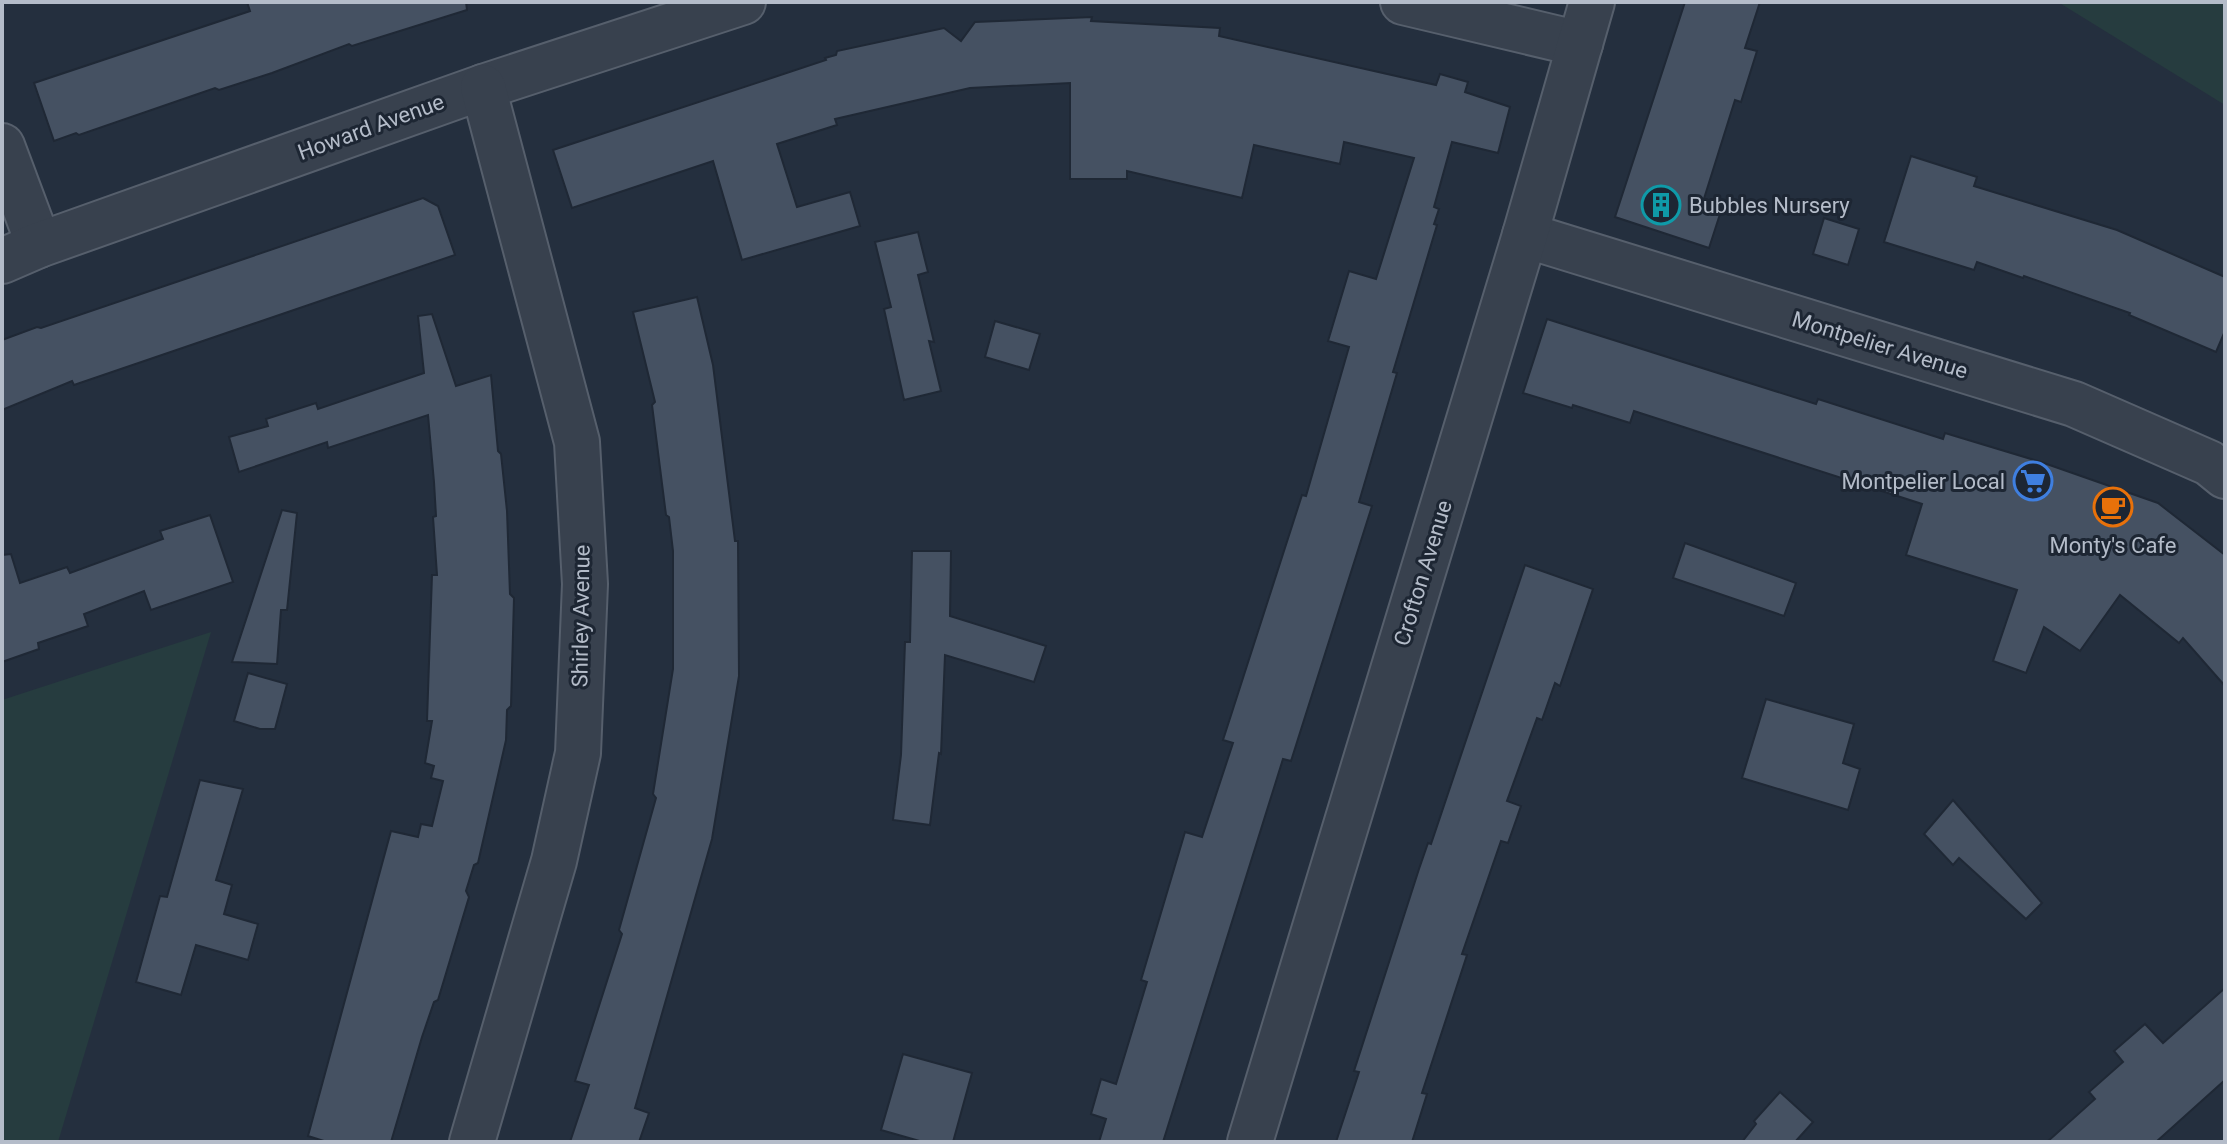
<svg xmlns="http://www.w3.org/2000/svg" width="2227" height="1144" viewBox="0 0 2227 1144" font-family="Roboto,sans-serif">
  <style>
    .green { fill: #263c3f }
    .building { fill: #455162; stroke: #1f2835; stroke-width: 2 }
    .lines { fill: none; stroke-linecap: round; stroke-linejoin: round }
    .minor-casing { stroke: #565f6c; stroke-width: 48 }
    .minor { stroke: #38414e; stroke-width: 44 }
    .labels { text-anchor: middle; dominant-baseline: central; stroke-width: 6; stroke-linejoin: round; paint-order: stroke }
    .street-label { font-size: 22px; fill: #b4bcc9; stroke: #1d2633 }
    .poi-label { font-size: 22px; fill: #b4bcc9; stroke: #1d2633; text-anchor: start }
  </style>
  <rect width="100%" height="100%" fill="#242f3e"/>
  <g class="green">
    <path d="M 2058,2 L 2225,2 L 2225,105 Z"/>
    <path d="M 211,632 L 58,1142 L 2,1142 L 2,700 Z"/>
  </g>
  <g class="building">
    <path d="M 247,2 L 466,2 L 467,10 L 352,46 L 349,44 L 272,73 L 219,90 L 215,88 L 195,95 L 79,135 L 76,133 L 54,141 L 34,83 L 250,11 Z"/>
    <path d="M 1685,2 L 1760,2 L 1745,48 L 1757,51 L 1741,102 L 1735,100 L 1702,205 L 1721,211 L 1709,248 L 1615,217 Z"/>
    <path d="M 1092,17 L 1091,21 L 1220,28 L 1219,36 L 1436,85 L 1440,74 L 1468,82 L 1465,92 L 1510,107 L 1498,153 L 1452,142 L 1434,207 L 1439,209 L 1434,224 L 1437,225 L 1393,372 L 1397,373 L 1359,502 L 1372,506 L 1291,761 L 1283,759 L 1163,1142 L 1099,1142 L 1106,1119 L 1091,1114 L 1101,1079 L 1116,1084 L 1147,982 L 1141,980 L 1185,832 L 1202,837 L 1233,743 L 1223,740 L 1302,495 L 1306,496 L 1349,347 L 1328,341 L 1349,271 L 1376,279 L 1414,158 L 1344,142 L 1340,164 L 1254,145 L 1242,198 L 1127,171 L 1127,179 L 1070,179 L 1070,83 L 970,88 L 835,119 L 837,125 L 777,144 L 797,207 L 850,192 L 860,226 L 742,260 L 713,161 L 572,208 L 553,150 L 826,60 L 825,58 L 836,55 L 837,51 L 944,28 L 961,41 L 975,22 Z"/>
    <path d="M 1911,156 L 1977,177 L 1974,186 L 2117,230 L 2225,277 L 2225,331 L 2216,352 L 2129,315 L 2130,313 L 2024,276 L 2023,278 L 1977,262 L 1974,270 L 1884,242 Z"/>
    <path d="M 423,198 L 438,206 L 455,255 L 74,385 L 72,381 L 2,410 L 2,340 L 37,327 L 41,328 Z"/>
    <path d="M 1824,218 L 1859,229 L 1848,265 L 1813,254 Z"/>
    <path d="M 918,232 L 928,272 L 918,275 L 934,342 L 929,341 L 941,391 L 904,400 L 884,309 L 891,307 L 875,242 Z"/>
    <path d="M 697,297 L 713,365 L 735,541 L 738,541 L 739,676 L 712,839 L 635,1108 L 649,1113 L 639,1142 L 570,1142 L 589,1085 L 575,1081 L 622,934 L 619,930 L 656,798 L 653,794 L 673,669 L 673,551 L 669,517 L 666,515 L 652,405 L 655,402 L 633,312 Z"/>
    <path d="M 432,314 L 456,386 L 491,375 L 498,451 L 501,454 L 507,511 L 510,594 L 514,598 L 511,706 L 507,710 L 506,740 L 478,863 L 474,865 L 466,891 L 469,897 L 438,1000 L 434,1002 L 422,1037 L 391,1142 L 327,1142 L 308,1136 L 391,831 L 418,837 L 421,824 L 432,826 L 443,781 L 431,778 L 434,766 L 425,763 L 432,721 L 427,721 L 432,575 L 437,575 L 433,517 L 436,516 L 434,482 L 428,415 L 328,448 L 327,442 L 239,472 L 229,437 L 268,426 L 266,419 L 316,403 L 318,409 L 424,373 L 418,316 Z"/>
    <path d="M 1547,319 L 1816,404 L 1818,399 L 1943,439 L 1945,433 L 2041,462 L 2158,503 L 2225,555 L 2225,686 L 2183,638 L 2179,643 L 2120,595 L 2080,651 L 2044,627 L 2026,673 L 1993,661 L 2017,590 L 1906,555 L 1922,504 L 1634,411 L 1630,423 L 1573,405 L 1572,408 L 1523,393 Z"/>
    <path d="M 995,321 L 1040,334 L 1029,370 L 985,357 Z"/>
    <path d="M 282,510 L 297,513 L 287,610 L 281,610 L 277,664 L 232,662 Z"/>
    <path d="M 210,515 L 233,582 L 151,610 L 144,591 L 84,614 L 88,626 L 38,643 L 39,649 L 2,662 L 2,555 L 11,554 L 20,583 L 67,567 L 70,573 L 163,539 L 160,531 Z"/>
    <path d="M 1685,543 L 1796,583 L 1784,616 L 1673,578 Z"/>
    <path d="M 912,551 L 951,551 L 950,616 L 1046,646 L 1034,682 L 945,655 L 941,754 L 939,753 L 930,825 L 893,820 L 901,755 L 905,642 L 910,642 Z"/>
    <path d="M 1525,565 L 1593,589 L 1560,686 L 1555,683 L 1542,720 L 1537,718 L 1507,801 L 1521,806 L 1508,843 L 1501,841 L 1462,954 L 1467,955 L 1422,1093 L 1427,1094 L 1412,1142 L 1336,1142 L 1359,1072 L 1354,1071 L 1419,869 L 1428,843 L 1431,844 Z"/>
    <path d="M 248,673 L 287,684 L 275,729 L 260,729 L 234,721 Z"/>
    <path d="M 1766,699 L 1854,724 L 1843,763 L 1860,769 L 1848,810 L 1742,778 Z"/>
    <path d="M 200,780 L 243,789 L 216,880 L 232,885 L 224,914 L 258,924 L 248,960 L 196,945 L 181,995 L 136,982 L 160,896 L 167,897 Z"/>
    <path d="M 1953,800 L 2042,903 L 2026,919 L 1959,858 L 1953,865 L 1924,834 Z"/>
    <path d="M 2225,988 L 2225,1080 L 2156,1142 L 2047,1142 L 2095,1099 L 2089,1092 L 2123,1062 L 2114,1051 L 2145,1024 L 2163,1043 Z"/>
    <path d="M 903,1054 L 972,1073 L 953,1142 L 923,1142 L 881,1130 Z"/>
    <path d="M 1780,1092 L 1813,1122 L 1795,1142 L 1742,1142 L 1756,1124 L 1754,1121 Z"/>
  </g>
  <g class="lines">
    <g class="minor-casing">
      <g id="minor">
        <path d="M 1403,2 L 1580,44"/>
        <path d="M 2,146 L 39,245"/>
        <path d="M 1525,235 L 2074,404 L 2209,463 L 2225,476"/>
        <path d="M 2,261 L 39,245 L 483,87 L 743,2"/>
        <path d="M 472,1142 L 554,861 L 578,753 L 585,584 L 577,442 L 483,87"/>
        <path d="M 1250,1142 L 1525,235 L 1592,2"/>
      </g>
    </g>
    <use href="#minor" class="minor"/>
  </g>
  <defs>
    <g id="building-ring" transform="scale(2)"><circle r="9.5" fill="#1d2633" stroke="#0f9aa8" stroke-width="1.5"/><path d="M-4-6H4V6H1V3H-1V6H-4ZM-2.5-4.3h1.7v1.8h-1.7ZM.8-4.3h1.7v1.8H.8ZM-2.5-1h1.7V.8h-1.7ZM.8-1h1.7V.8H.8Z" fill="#0f9aa8"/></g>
    <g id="supermarket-ring" transform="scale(2)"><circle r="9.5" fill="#1d2633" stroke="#3f7fe0" stroke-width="1.5"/><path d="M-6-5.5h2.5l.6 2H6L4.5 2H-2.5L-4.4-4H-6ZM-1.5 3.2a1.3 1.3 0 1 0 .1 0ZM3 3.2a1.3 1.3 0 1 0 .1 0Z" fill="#3f7fe0"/></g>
    <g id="cafe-ring" transform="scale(2)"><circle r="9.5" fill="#1d2633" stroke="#e8710a" stroke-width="1.5"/><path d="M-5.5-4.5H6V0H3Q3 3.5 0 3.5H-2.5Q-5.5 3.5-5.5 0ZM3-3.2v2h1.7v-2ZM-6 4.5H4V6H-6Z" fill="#e8710a"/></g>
  </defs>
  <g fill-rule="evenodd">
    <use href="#building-ring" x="1661" y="205"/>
    <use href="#supermarket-ring" x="2033" y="481"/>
    <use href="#cafe-ring" x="2113" y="507"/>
  </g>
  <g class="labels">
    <g class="street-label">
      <text transform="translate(371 127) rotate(-20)">Howard Avenue</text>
      <text transform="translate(1880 345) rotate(17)">Montpelier Avenue</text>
      <text transform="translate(1423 573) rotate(-73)">Crofton Avenue</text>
      <text transform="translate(581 616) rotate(-89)">Shirley Avenue</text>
    </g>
    <g class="poi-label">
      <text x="1689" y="205">Bubbles Nursery</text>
      <text x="2005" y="481" text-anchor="end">Montpelier Local</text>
      <text x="2113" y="545" text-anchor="middle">Monty's Cafe</text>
    </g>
  </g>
  <rect width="2227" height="1144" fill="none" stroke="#b4bcc9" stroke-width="8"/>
</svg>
